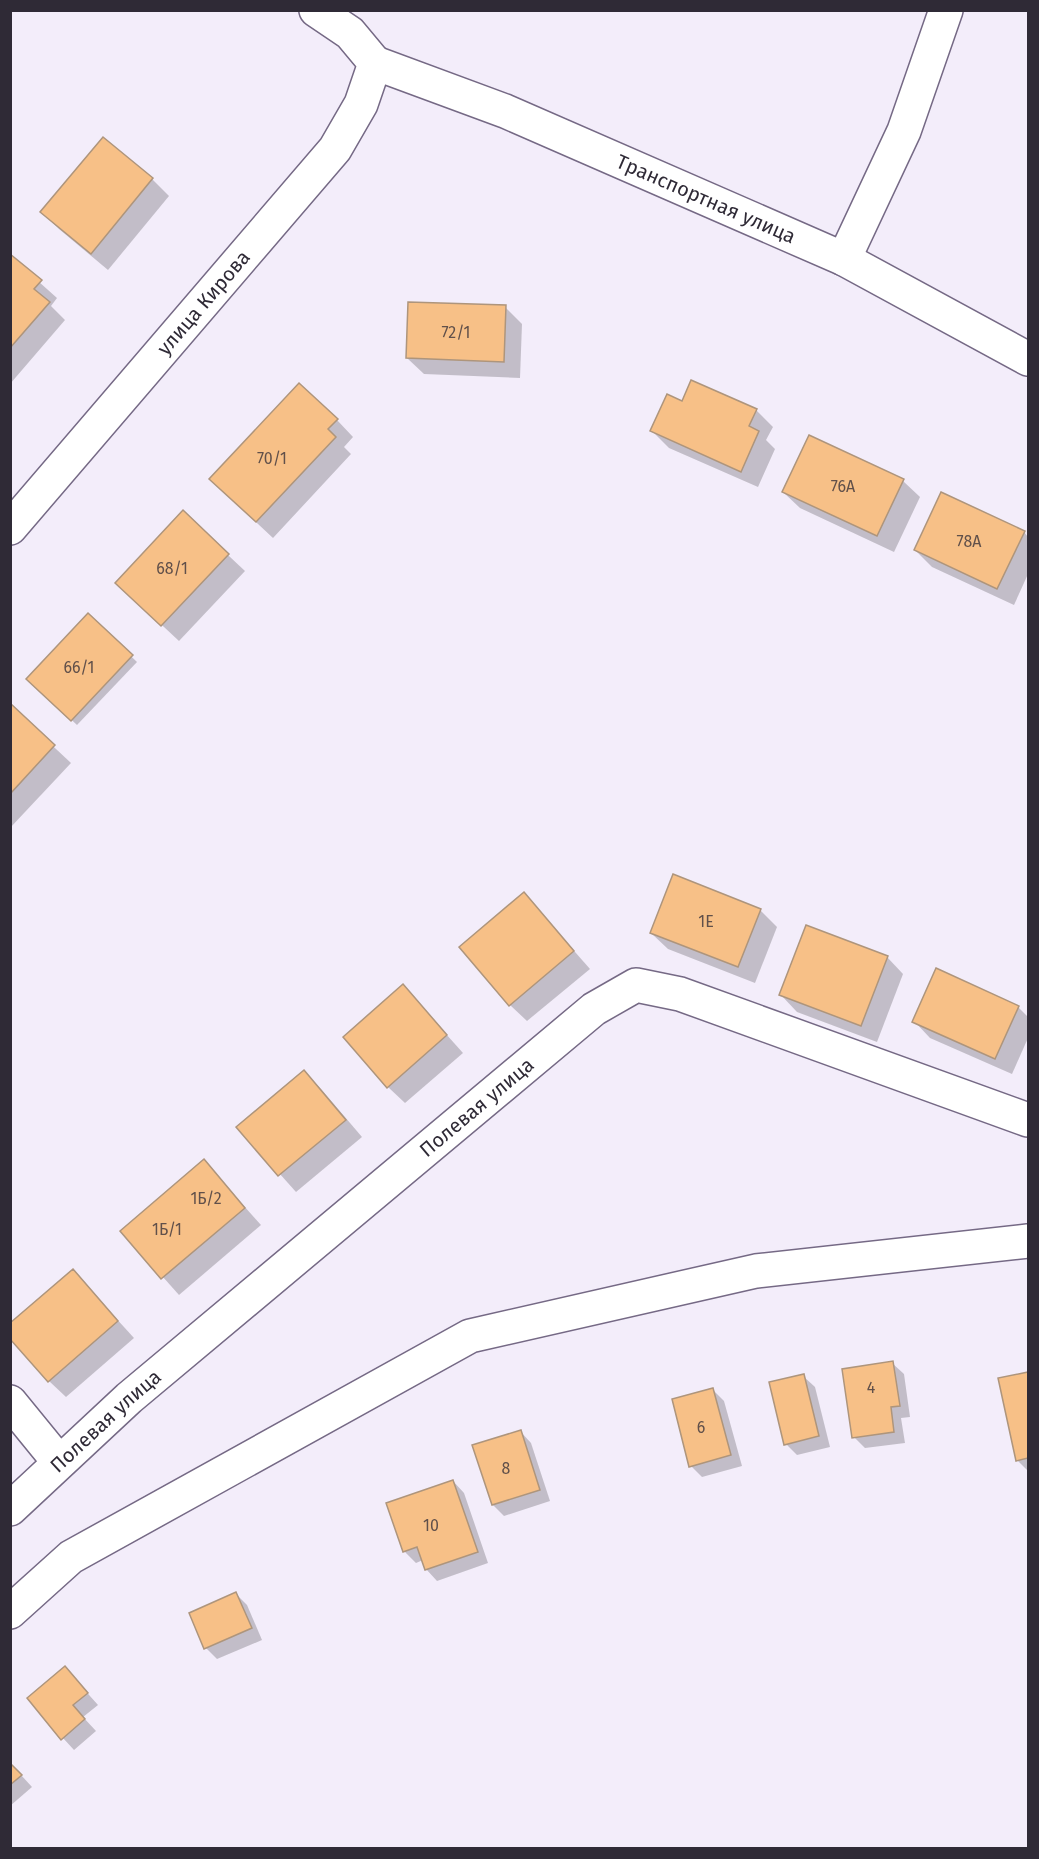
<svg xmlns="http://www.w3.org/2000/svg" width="1039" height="1859" viewBox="0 0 1039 1859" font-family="'Fira Sans',sans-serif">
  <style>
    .shadow { fill: #0003 }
    .building { fill: #f7c087; stroke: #ae957c; stroke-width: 1.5 }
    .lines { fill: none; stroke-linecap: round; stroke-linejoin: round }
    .street-casing { stroke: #756985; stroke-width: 36 }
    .secondary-casing { stroke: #756985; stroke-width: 36 }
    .street { stroke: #fff; stroke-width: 33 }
    .secondary { stroke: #fff; stroke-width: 33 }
    .labels { text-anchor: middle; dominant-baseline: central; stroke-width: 6; stroke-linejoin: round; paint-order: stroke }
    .number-label { font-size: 16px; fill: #61504a }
    .street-label { font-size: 20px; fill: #2f2a36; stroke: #f3edfa }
  </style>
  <rect width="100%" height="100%" fill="#f3edfa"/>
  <g class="shadow">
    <path d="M 104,139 L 152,179 L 169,196 L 108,270 L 59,229 L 42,212 Z"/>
    <path d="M 10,256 L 57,298 L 51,306 L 65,320 L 10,384 Z"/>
    <path d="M 505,307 L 522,324 L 520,378 L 424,374 L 407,358 Z"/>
    <path d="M 683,403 L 756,410 L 773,427 L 766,440 L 775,449 L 758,487 L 669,448 L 652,431 Z"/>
    <path d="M 337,420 L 353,437 L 344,447 L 351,454 L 273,538 L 228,496 Z"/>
    <path d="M 903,481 L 920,497 L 894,552 L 800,508 L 783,492 Z"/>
    <path d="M 183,513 L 245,571 L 179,641 L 134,599 Z"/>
    <path d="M 1024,532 L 1028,537 L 1028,574 L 1014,605 L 932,567 L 915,550 Z"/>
    <path d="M 88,615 L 137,662 L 77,725 L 28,679 Z"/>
    <path d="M 10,706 L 71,763 L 10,828 Z"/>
    <path d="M 524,894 L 590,969 L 527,1021 L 510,1005 Z"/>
    <path d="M 760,910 L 777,927 L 755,983 L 668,949 L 651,933 Z"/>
    <path d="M 887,957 L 903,974 L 877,1042 L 797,1012 L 781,995 Z"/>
    <path d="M 403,986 L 463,1053 L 405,1103 L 388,1087 Z"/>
    <path d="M 1018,1007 L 1028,1017 L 1028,1038 L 1012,1074 L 930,1038 L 914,1021 Z"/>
    <path d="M 304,1072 L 321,1089 L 362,1137 L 296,1192 L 238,1127 Z"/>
    <path d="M 204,1161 L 261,1225 L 179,1295 L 122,1231 Z"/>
    <path d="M 73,1271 L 134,1338 L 66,1397 L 49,1381 Z"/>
    <path d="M 892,1363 L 904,1374 L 910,1417 L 901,1418 L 905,1443 L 865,1448 L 854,1437 Z"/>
    <path d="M 1028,1373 L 1028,1471 L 1017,1460 L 1000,1379 Z"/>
    <path d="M 803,1376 L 815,1387 L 830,1447 L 797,1455 L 786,1444 Z"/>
    <path d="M 713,1390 L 724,1401 L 742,1466 L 702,1477 L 691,1466 Z"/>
    <path d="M 520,1431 L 531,1443 L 550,1501 L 504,1516 L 493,1505 Z"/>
    <path d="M 453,1481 L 464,1493 L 488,1563 L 437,1581 L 426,1569 L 423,1560 L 416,1563 L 405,1552 L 388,1504 Z"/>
    <path d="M 236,1594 L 247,1605 L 262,1640 L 217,1659 L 206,1648 Z"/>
    <path d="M 65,1668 L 98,1705 L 83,1717 L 96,1731 L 74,1750 L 63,1738 Z"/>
    <path d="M 10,1763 L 32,1787 L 10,1806 Z"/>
  </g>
  <g class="building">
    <path d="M 103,137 L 153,178 L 91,254 L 40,212 Z"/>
    <path d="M 10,254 L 42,280 L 34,289 L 50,302 L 10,348 Z"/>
    <path d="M 408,302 L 506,305 L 504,362 L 406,358 Z"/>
    <path d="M 691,380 L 757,409 L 749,426 L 759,431 L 741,472 L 650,431 L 667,394 L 682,401 Z"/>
    <path d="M 299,383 L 338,419 L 328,429 L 336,437 L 256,522 L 209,479 Z"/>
    <path d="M 809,435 L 904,479 L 877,536 L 782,492 Z"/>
    <path d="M 941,492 L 1025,531 L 997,589 L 914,550 Z"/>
    <path d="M 183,510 L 229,554 L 161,626 L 115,583 Z"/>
    <path d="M 88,613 L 133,655 L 71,721 L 26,679 Z"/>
    <path d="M 10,703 L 55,745 L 10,794 Z"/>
    <path d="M 673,874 L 761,909 L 738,967 L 650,933 Z"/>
    <path d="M 524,892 L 574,951 L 509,1006 L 459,947 Z"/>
    <path d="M 806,925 L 888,956 L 861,1026 L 779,995 Z"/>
    <path d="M 936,968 L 1019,1006 L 995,1059 L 912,1022 Z"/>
    <path d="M 403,984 L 447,1035 L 387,1088 L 343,1037 Z"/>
    <path d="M 304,1070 L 346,1120 L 278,1176 L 236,1127 Z"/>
    <path d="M 204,1159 L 245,1208 L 161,1279 L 120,1231 Z"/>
    <path d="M 73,1269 L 118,1321 L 48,1382 L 10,1339 L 10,1323 Z"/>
    <path d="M 893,1361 L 900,1406 L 891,1407 L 894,1432 L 852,1438 L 842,1369 Z"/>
    <path d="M 1028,1372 L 1028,1458 L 1016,1461 L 998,1378 Z"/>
    <path d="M 804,1374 L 819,1436 L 784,1445 L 769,1382 Z"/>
    <path d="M 713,1388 L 731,1455 L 689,1467 L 672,1399 Z"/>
    <path d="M 521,1430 L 540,1490 L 492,1505 L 472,1445 Z"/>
    <path d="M 453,1480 L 478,1552 L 425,1570 L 417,1547 L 403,1552 L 386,1503 Z"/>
    <path d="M 236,1592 L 252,1628 L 204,1649 L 189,1613 Z"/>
    <path d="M 65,1666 L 88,1693 L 73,1705 L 85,1719 L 61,1740 L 27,1698 Z"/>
    <path d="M 10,1763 L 22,1775 L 10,1785 Z"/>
  </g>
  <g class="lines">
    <g class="street-casing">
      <g id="street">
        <path id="s1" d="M 375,63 L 505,111 L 844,259 L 1028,359"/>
        <path d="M 844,259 L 904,131 L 946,10"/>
        <path d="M 10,1402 L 59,1462"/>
        <path id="s2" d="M 10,1509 L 129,1398 L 594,1009 L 636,985 L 680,994 L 1028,1120"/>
        <path d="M 10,1612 L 71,1557 L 470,1336 L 756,1271 L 1028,1241"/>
      </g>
    </g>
    <g class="secondary-casing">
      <g id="secondary">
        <path id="s3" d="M 10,528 L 335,149 L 361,104 L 375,63 L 350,33 L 316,10"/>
      </g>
    </g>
    <use href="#street" class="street"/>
    <use href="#secondary" class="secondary"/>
  </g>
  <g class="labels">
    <g class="number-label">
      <text x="456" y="332">72/1</text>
      <text x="272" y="458">70/1</text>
      <text x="843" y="486">76А</text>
      <text x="969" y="541">78А</text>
      <text x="172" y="568">68/1</text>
      <text x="79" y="667">66/1</text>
      <text x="706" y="921">1Е</text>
      <text x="206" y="1198">1Б/2</text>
      <text x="167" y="1229">1Б/1</text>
      <text x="871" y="1387">4</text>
      <text x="701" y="1427">6</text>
      <text x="506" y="1468">8</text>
      <text x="431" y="1525">10</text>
    </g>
    <g class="street-label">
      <text stroke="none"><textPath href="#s1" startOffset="358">Транспортная улица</textPath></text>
      <text stroke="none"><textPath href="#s3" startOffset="297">улица Кирова</textPath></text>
      <text stroke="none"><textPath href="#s2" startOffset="616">Полевая улица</textPath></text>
      <text stroke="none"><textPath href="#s2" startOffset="130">Полевая улица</textPath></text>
    </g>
  </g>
  <rect width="1039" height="1859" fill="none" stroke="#2f2a36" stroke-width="24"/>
</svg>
